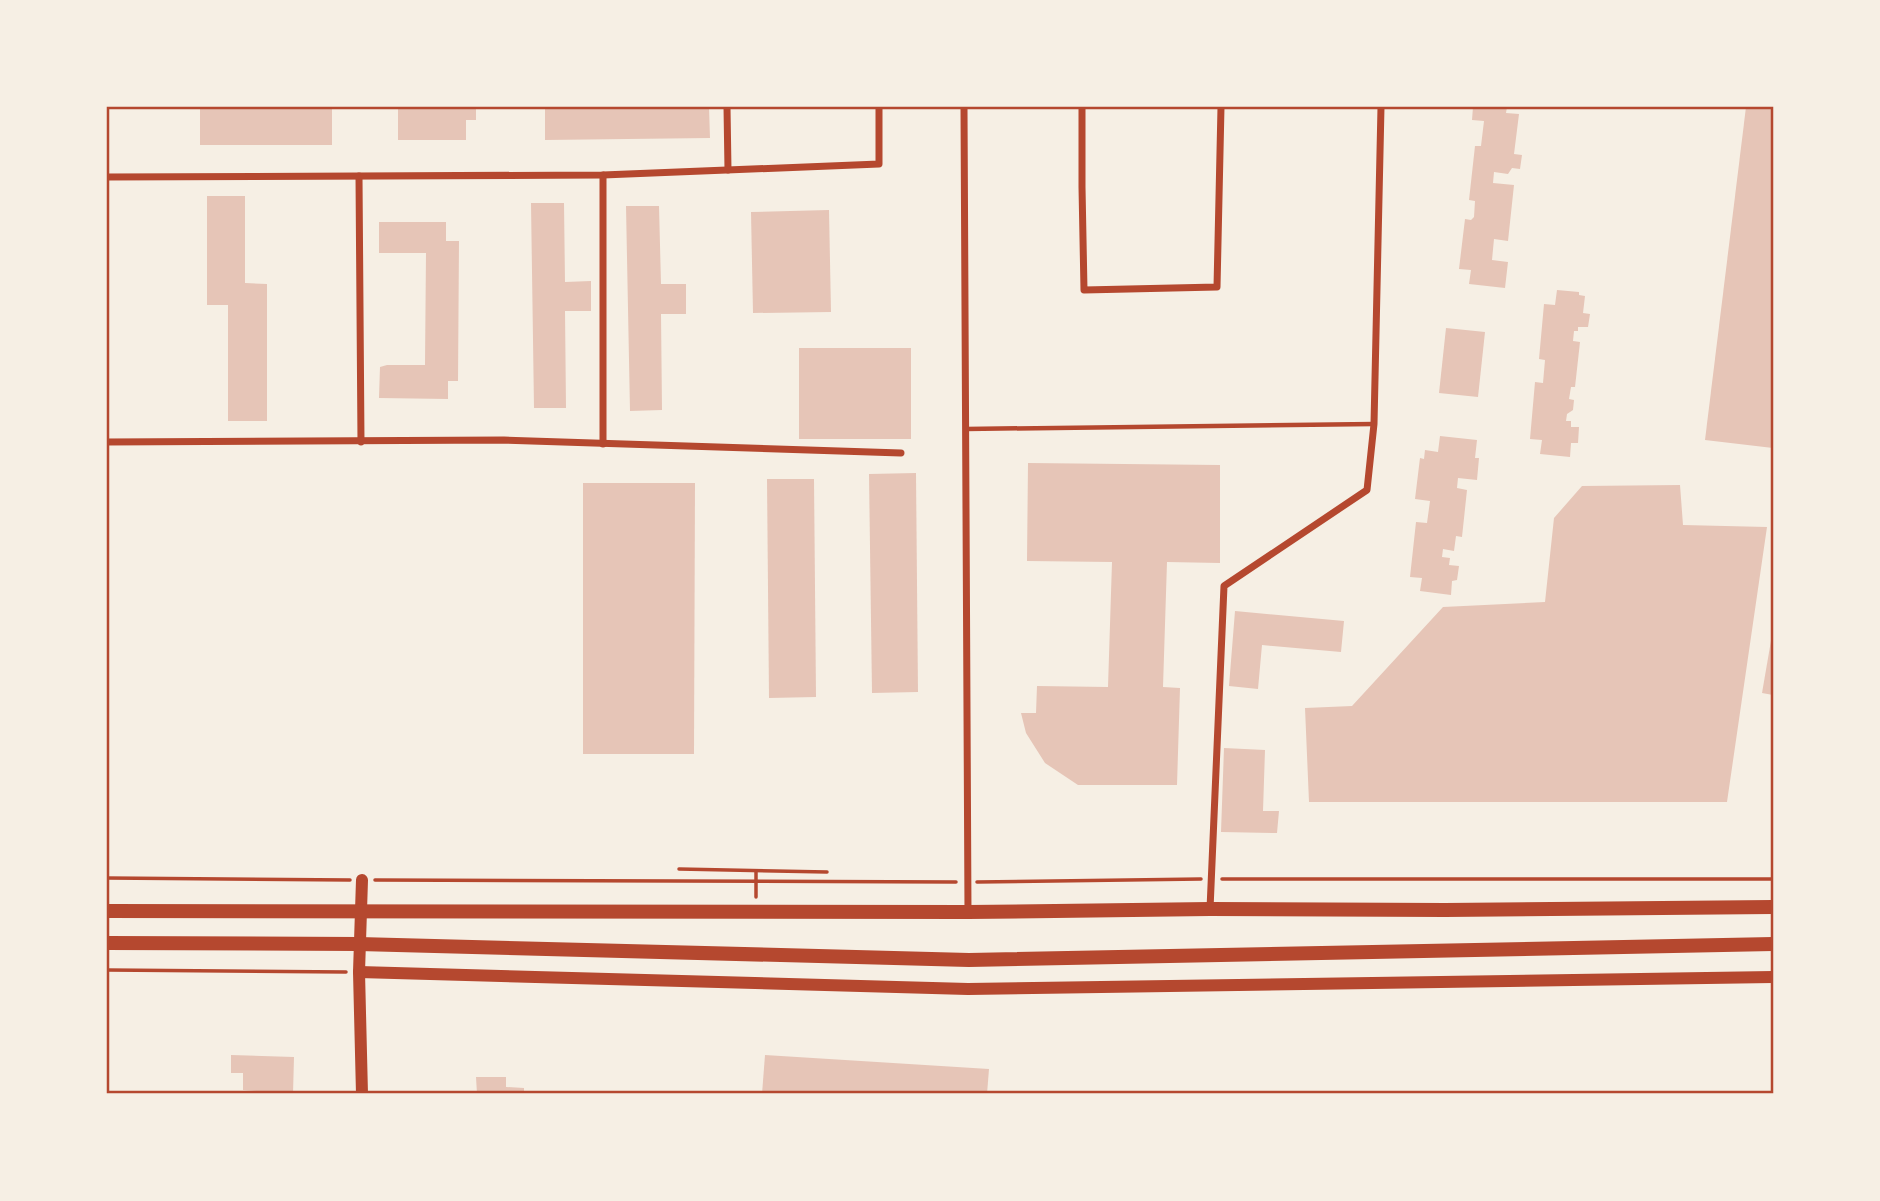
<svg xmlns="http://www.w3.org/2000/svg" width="1880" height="1201" viewBox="0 0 1880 1201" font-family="Cabin,sans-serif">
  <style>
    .building { fill: #e6c5b7 }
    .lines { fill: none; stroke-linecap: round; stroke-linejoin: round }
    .path { stroke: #b5482f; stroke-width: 3.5 }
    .service { stroke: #b5482f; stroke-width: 4.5 }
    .minor { stroke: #b5482f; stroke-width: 7 }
    .tertiary { stroke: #b5482f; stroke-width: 12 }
    .primary { stroke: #b5482f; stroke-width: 14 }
    .neatline { fill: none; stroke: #b5482f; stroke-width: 2.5 }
  </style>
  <rect width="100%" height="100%" fill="#f6efe4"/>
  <g class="building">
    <rect x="200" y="107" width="132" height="38"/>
    <path d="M 398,107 L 476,107 L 476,120 L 466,120 L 466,140 L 398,140 Z"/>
    <path d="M 545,107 L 709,107 L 710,138 L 545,140 Z"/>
    <path d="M 1473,107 L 1507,107 L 1506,113 L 1519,114 L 1514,154 L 1522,155 L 1520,169 L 1512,168 L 1508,174 L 1494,172 L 1493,183 L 1514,185 L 1508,241 L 1494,239 L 1492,260 L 1508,262 L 1505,288 L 1469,284 L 1471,270 L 1459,269 L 1465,219 L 1471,220 L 1474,217 L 1475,201 L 1469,200 L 1475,146 L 1481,146 L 1484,121 L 1472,120 Z"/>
    <path d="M 1746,107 L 1773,107 L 1773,448 L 1705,440 Z"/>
    <path d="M 207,196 L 245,196 L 245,283 L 267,284 L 267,421 L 228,421 L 228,305 L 207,305 Z"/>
    <path d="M 531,203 L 564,203 L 565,282 L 591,281 L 591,311 L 565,311 L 566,408 L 534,408 Z"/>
    <path d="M 626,206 L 659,206 L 661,284 L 686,284 L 686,314 L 661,314 L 662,410 L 630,411 Z"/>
    <path d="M 829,210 L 831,312 L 753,313 L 751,212 Z"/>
    <path d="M 379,222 L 446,222 L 446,241 L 459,241 L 458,381 L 448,381 L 448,399 L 379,398 L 380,367 L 387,365 L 425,365 L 426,253 L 379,253 Z"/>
    <path d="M 1557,290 L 1579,292 L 1579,295 L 1585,296 L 1583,313 L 1590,314 L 1588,327 L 1578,327 L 1578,331 L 1574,331 L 1573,341 L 1580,342 L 1575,387 L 1571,387 L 1569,399 L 1574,400 L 1573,410 L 1567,414 L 1566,421 L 1571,421 L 1571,427 L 1579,427 L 1578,443 L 1571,443 L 1570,457 L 1540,454 L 1542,440 L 1530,439 L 1535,382 L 1543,383 L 1545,360 L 1539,359 L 1544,304 L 1555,305 Z"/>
    <path d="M 1446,328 L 1485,332 L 1478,397 L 1439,393 Z"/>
    <rect x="799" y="348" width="112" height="91"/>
    <path d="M 1440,436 L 1477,440 L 1475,458 L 1479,458 L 1477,480 L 1458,478 L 1457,488 L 1467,490 L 1462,537 L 1456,536 L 1454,551 L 1443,549 L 1442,557 L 1450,558 L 1449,565 L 1459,566 L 1457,580 L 1452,581 L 1451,595 L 1420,591 L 1422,578 L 1410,577 L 1416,522 L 1427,523 L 1430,501 L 1415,499 L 1420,458 L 1424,459 L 1425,450 L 1438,452 Z"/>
    <path d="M 1028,463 L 1220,465 L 1220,563 L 1167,562 L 1163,687 L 1180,688 L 1177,785 L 1078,785 L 1045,763 L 1026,733 L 1021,713 L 1036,713 L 1037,686 L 1108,687 L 1112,562 L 1027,561 Z"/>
    <path d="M 916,473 L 918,692 L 872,693 L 869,474 Z"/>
    <path d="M 767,479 L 814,479 L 816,697 L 769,698 Z"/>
    <path d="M 583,483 L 695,483 L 694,754 L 583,754 Z"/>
    <path d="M 1680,485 L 1683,525 L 1767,527 L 1727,802 L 1309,802 L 1305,708 L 1352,706 L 1443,607 L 1545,602 L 1554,518 L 1582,486 Z"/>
    <path d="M 1235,611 L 1344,621 L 1341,652 L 1262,645 L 1258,689 L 1229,686 Z"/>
    <path d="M 1772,635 L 1773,635 L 1773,695 L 1762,693 Z"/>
    <path d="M 1224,748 L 1265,750 L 1263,811 L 1279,811 L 1277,833 L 1221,832 Z"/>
    <path d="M 231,1055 L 294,1057 L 293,1094 L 256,1094 L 256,1091 L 243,1090 L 243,1073 L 231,1073 Z"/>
    <path d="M 765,1055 L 989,1069 L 987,1094 L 762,1094 Z"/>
    <path d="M 476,1077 L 506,1077 L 506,1087 L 524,1088 L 524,1094 L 477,1094 Z"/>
  </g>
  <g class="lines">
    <g class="path">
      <path d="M 679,869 L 827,872"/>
      <path d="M 107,878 L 350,880"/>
      <path d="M 1222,879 L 1773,879"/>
      <path d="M 375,880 L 956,882"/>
      <path d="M 977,882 L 1201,879"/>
      <path d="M 756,897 L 756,871"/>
      <path d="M 107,970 L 346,972"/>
    </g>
    <path class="service" d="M 966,429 L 1374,424"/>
    <g class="minor">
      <path d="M 727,107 L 728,170"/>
      <path d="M 964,107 L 968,912"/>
      <path d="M 1082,107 L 1082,187 L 1084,290 L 1217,287 L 1221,107"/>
      <path d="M 359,176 L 361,442"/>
      <path d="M 107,177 L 603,175 L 879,164 L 879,107"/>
      <path d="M 107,442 L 504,440 L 901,453"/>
      <path d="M 603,444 L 603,175"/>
      <path d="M 1210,909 L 1224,586 L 1367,490 L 1374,424 L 1381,107"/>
    </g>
    <g class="tertiary">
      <path d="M 359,972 L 968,989 L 1773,977"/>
      <path d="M 362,1094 L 359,972 L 362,880"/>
    </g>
    <g class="primary">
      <path d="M 107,911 L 968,912 L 1210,909 L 1445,910 L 1773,907"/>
      <path d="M 107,943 L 359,944 L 969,960 L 1773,944"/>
    </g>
  </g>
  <rect width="1880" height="1201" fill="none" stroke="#f6efe4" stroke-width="217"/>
  <rect x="108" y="108" width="1664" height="984" class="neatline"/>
</svg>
